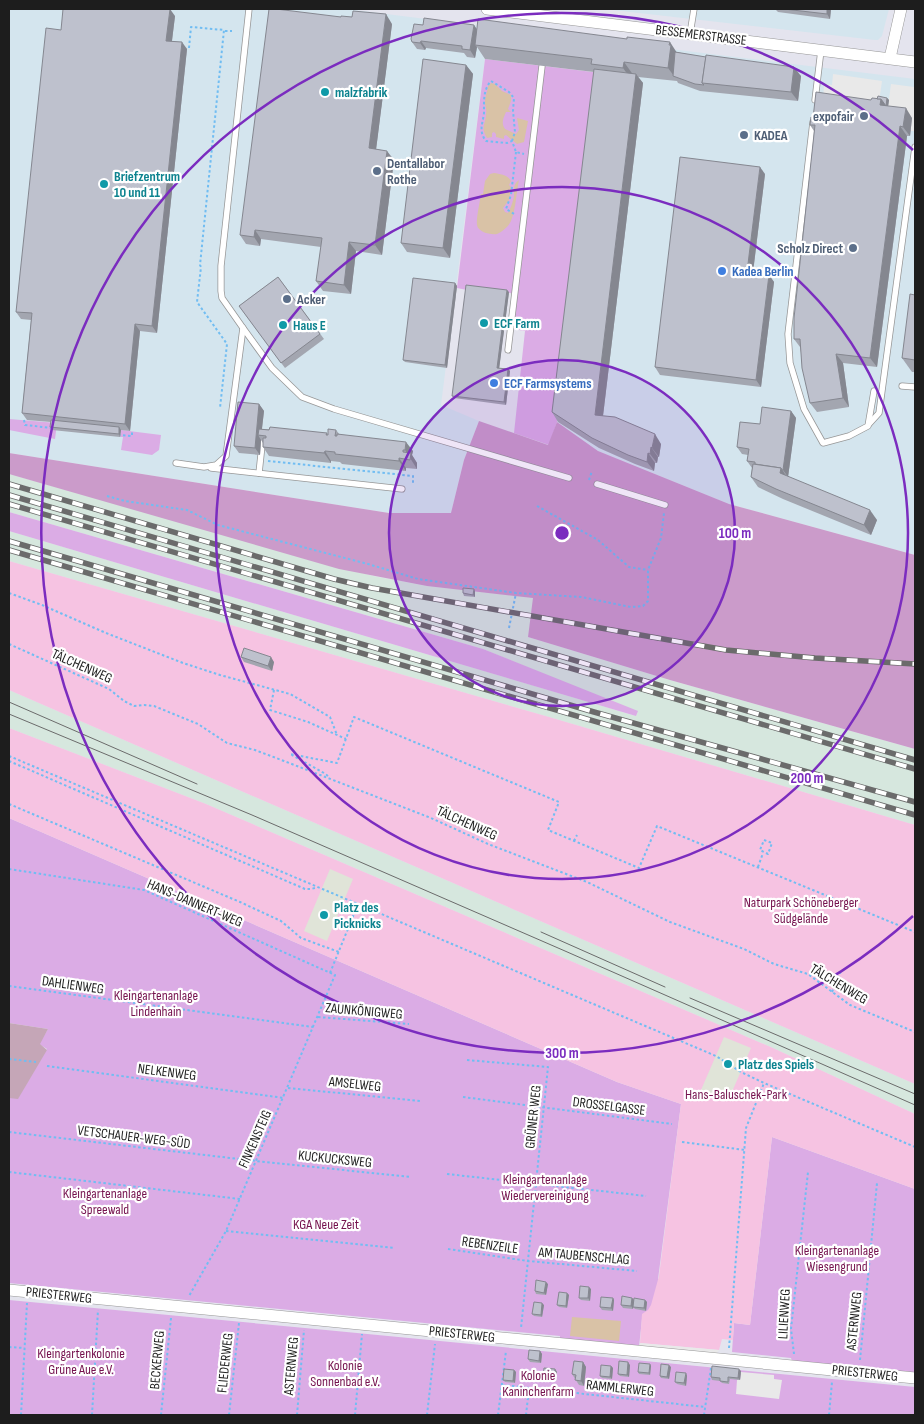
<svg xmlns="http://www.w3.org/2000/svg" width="924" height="1424" viewBox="0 0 924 1424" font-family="'Sofia Sans Condensed',sans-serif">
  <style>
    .commercial { fill: #d4e5ee }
    .industrial { fill: #d6e7de }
    .grass { fill: #dbace5 }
    .forest { fill: #cb9bca }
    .cemetery { fill: #c5a6b7 }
    .park { fill: #f6c3e2 }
    .parking { fill: #e9e9e9 }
    .plaza { fill: #e0e4d8 }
    .water { fill: #d9c2a6 }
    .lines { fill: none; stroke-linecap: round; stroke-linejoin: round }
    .lane-casing { stroke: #979797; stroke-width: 7 }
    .street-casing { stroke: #979797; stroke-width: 12 }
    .path { stroke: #71bdf2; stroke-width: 2; stroke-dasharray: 2.5 2.5; stroke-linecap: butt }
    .lane { stroke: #fff; stroke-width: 5.5 }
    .street { stroke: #fff; stroke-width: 11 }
    .tram { stroke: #6b6b6b; stroke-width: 1 }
    .rail-casing { stroke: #6b6b6b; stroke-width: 5.5 }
    .rail { stroke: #fff; stroke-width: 4; stroke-dasharray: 11; stroke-linecap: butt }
    .wall { fill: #a3a6b0 }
    .shaded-wall { fill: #858790 }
    .building { fill: #bec1cd; stroke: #858790 }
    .ring { fill: none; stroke: #7b2cbf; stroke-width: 2.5 }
    .culture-dot { fill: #0f9aa8; stroke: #fff; stroke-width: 2 }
    .service-dot { fill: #5c6f8a; stroke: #fff; stroke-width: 2 }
    .shop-dot { fill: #3f7fe0; stroke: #fff; stroke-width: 2 }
    .labels { text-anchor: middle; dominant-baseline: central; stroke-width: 4.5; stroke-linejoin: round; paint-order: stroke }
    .street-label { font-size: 14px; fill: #1d1d1d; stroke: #fff }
    .culture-label { font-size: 14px; font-weight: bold; fill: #0d838f; stroke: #fff; text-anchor: start }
    .service-label { font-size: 14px; font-weight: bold; fill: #4e5e75; stroke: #fff; text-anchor: start }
    .shop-label { font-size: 14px; font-weight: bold; fill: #366cbe; stroke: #fff; text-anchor: start }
    .park-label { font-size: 14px; fill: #75124e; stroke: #fff }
    .centre { fill: #7b2cbf; stroke: #fff; stroke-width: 2.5 }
    .ring-label { font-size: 15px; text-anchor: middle; font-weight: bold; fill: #7b2cbf; stroke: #fff; stroke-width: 4.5; stroke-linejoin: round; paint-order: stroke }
  </style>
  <rect width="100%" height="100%" fill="#e4e4ee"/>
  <g class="commercial">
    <path d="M 9,9 L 347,9 L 489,27 L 441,405 L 479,421 L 464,460 L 451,513 L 389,513 L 9,453 Z"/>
    <path d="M 604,9 L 889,9 L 882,36 L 878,40 L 875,40 Z"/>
    <path d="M 605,41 L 915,79 L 915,555 L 729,504 L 598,451 L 557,422 Z"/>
  </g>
  <g class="industrial">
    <path d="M 9,474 L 373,576 L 427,586 L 534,598 L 528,637 L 670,680 L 915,749 L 915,825 L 549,717 L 9,561 L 9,531 L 636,716 L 637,712 L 483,649 L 9,512 Z"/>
    <path d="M 9,690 L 915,1084 L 915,1114 L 773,1048 L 206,804 L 9,728 Z"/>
  </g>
  <g class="grass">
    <path d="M 485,59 L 601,73 L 557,422 L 549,445 L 514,433 L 525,331 L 513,329 L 517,294 L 468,287 L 467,290 L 457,288 Z"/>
    <path d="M 9,419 L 57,423 L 55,439 L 9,430 Z"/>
    <path d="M 121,430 L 161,435 L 159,450 L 152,455 L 121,450 L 123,437 L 120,437 Z"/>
    <path d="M 9,512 L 483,649 L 638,711 L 636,716 L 9,531 Z"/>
    <path d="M 9,818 L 617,1082 L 681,1104 L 658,1279 L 675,1288 L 642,1319 L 639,1347 L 560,1339 L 560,1336 L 9,1283 L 9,1098 L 18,1098 L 47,1049 L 39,1044 L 48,1029 L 9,1023 Z"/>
    <path d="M 772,1137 L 915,1189 L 915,1373 L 792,1361 L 791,1358 L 732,1352 L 734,1323 L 750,1325 Z"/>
    <path d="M 9,1300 L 305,1328 L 915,1387 L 915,1415 L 9,1415 Z"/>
  </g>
  <path class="forest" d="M 479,421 L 548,445 L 557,422 L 598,451 L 729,504 L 915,555 L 915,749 L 670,680 L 528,637 L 533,598 L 427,586 L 339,569 L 9,474 L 9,453 L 389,513 L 451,513 L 464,460 Z"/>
  <path class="cemetery" d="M 9,1023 L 48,1029 L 40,1044 L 47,1050 L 18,1099 L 9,1098 Z"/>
  <g class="park">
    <path d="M 9,561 L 549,717 L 915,825 L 915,1084 L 9,690 Z"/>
    <path d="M 9,728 L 206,804 L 773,1048 L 915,1114 L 915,1189 L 772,1137 L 750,1325 L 734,1323 L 733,1340 L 722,1339 L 719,1350 L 640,1343 L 642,1314 L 648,1310 L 651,1305 L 659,1276 L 681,1104 L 617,1082 L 9,818 Z"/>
  </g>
  <g class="parking">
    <path d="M 833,74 L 882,81 L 878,109 L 823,102 L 824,84 L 832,85 Z"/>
    <path d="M 915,79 L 915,131 L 911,131 L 887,114 L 891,84 L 914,87 Z"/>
    <path d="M 640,1343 L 719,1350 L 716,1354 L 639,1347 Z"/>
    <path d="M 741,1372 L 774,1375 L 774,1379 L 782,1380 L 779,1399 L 736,1394 L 737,1380 L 740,1380 Z"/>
  </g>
  <g class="plaza">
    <path d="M 330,869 L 353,879 L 327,941 L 304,931 Z"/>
    <path d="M 724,1037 L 751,1048 L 728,1101 L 701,1090 Z"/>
  </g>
  <g class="water">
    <path d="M 491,83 L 495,84 L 502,91 L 511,95 L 511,101 L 508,109 L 511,112 L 506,112 C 503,119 501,123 505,129 L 516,134 L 519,130 L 517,118 L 528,121 L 524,142 L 517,144 L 506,135 L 504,136 L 504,139 L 496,137 L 496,134 L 494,132 L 492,133 L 492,137 L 487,138 C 480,127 486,124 486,114 C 487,110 485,106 485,102 C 485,95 488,91 488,86 Z"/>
    <path d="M 494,173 C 500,174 508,175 511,181 L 509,185 L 511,187 L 509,200 L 503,208 L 505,212 L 508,213 C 511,207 513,202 514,196 C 514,189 513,184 519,180 C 516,194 516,208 511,221 C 509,226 502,232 497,234 C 490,235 478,232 477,225 C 476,218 480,202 481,194 L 483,194 L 485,181 L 490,174 Z"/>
    <path d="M 572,1317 L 621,1321 L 619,1341 L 570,1336 Z"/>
  </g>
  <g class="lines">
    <g class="lane-casing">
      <g id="lane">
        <path d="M 690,34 L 694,9"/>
        <path d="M 815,100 L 821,50"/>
        <path d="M 813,122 L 788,334 L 790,363 L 804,409 L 823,443 L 849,436 L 868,426 L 874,391"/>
        <path d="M 243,328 L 272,368 L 302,397 L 334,409 L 569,478"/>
        <path d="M 508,350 L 542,66"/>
        <path d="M 902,386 L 915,387"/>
        <path d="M 869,424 L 879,413 L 915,147"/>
        <path d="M 176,463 L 204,467 L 216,465 L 226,456 L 243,328 L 222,298 L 221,291 L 221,266 L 249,9"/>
        <path d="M 211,468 L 402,489"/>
        <path d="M 259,473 L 263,436"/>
        <path d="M 597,484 L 665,505"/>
      </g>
    </g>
    <g class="street-casing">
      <g id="street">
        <path d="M 487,9 L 915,62"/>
        <path d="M 890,58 L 901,9"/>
        <path d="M 9,1290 L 915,1378"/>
      </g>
    </g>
    <g class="path">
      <path d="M 225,31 L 232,31"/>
      <path d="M 189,48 L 191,27 L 224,30 L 200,265 L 201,267 L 197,302 L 227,344 L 220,408"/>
      <path d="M 512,141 L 515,132 L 513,111 L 514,98 L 509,92 L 491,81 C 483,90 484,101 484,113 C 483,123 478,131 486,141 L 507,143 L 512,141 L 516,152 L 524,154"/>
      <path d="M 516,152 L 511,195 L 506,209 L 516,215"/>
      <path d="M 24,420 L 25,425 L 52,428"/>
      <path d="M 118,435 L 132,436 L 132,432"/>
      <path d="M 268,461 L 413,476 L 413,482 L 414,482"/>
      <path d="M 589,480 L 592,471"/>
      <path d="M 107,496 L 125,501 L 187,510 L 218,525 L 368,564 L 418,579 L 516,593 L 581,597 L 631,607 L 643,606 L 648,601 L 648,570 L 661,538 L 664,513"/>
      <path d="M 537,506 L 598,540 L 629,567 L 648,570"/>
      <path d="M 9,593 L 42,605 L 106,633 L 183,663 L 220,675 L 290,694 L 330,717 L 337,735"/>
      <path d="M 509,628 L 516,593"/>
      <path d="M 9,644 L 109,689 L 124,701 L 134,706 L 144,705 L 154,706 L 198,724 L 227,743 L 255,750 L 284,761 L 431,818 L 488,844 L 587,882 L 670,922 L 744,949 L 774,964 L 808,974 L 850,1005 L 915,1032"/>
      <path d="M 274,690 L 270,710 L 308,722 L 346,739"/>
      <path d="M 9,756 L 716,1056 L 741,1072 L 764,1083 L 915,1147"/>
      <path d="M 9,761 L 305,889 L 311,889 L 315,888"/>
      <path d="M 328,776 L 324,773 L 290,754 L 337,763 L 354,717 L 559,802 L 548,830 L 639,868 L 657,826 L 915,932"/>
      <path d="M 9,804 L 240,902 L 281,921 L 301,938 L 339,952"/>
      <path d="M 764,840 L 772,843 L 768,854 L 760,850 Z"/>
      <path d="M 574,841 L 577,835"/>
      <path d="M 758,867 L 763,853"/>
      <path d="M 9,869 L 144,890 L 335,975 L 226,1231 L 189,1296"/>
      <path d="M 330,973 L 358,904"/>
      <path d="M 9,986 L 313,1027"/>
      <path d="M 832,992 L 841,971"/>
      <path d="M 318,1017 L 409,1024"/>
      <path d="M 9,1059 L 36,1062"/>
      <path d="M 467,1060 L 548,1067 L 521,1328"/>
      <path d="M 47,1066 L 284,1098"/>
      <path d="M 288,1088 L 421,1101"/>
      <path d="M 463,1097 L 672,1124"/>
      <path d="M 9,1132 L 256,1161 L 411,1177"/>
      <path d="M 682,1142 L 745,1150"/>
      <path d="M 9,1172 L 240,1199"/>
      <path d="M 447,1174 L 646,1196"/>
      <path d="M 226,1231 L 395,1248"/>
      <path d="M 448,1249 L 528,1261 L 637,1271"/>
      <path d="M 9,1347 L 24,1348"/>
      <path d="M 729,1348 L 746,1128 L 764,1083"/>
      <path d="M 794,1354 L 791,1329 L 808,1172"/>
      <path d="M 860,1360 L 877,1183"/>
      <path d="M 502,1385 L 705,1407"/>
      <path d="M 21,1415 L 27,1303"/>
      <path d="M 92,1415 L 98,1310"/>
      <path d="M 161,1415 L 171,1318"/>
      <path d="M 229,1415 L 239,1323"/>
      <path d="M 297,1415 L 304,1330"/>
      <path d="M 355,1415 L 362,1334"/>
      <path d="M 427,1415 L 435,1344"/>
      <path d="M 498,1415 L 506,1351"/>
      <path d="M 526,1415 L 529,1388"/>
      <path d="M 704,1415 L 711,1368"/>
      <path d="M 829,1415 L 832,1382"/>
    </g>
    <use href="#lane" class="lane"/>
    <use href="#street" class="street"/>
    <g class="tram">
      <path d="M 9,702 L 197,784"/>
      <path d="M 9,714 L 252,815 L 565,951 L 915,1105"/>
      <path d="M 541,932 L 665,987"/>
      <path d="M 690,998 L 915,1094"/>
    </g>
    <g class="rail-casing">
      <g id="rail">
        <path d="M 9,484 L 334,579 L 372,588 L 726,650 L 815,658 L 915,664"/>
        <path d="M 9,495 L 915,760"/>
        <path d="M 9,504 L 915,769"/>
        <path d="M 9,541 L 594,712 L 915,802"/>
        <path d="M 9,550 L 915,815"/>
      </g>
    </g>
    <use href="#rail" class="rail"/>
  </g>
  <g class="wall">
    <path d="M 775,9 L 831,9 L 830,19 L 778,12 Z"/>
    <path d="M 175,16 L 172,41 L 187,49 L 157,333 L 140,331 L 130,431 L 121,430 L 120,437 L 52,430 L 50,427 L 51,422 L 27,420 L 22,413 L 31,320 L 21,319 L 16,312 L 61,30 Z"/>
    <path d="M 392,24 L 376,149 L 394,160 L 382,255 L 356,251 L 351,294 L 323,291 L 316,281 L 321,247 L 261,239 L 260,246 L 246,244 L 240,235 Z"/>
    <path d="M 423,25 L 477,30 L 676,52 L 801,76 L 798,101 L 700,91 L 678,83 L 677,81 L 638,77 L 643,83 L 603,416 L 661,444 L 659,457 L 658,457 L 657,463 L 655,463 L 654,471 L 635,464 L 599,448 L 558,422 L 552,412 L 594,72 L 485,59 L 477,47 L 475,58 L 467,57 L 464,53 L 426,48 L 425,50 L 417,49 L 412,42 Z"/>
    <path d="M 466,65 L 473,74 L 450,258 L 407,252 L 401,243 Z"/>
    <path d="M 887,98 L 889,100 L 888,106 L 912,118 L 910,136 L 907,136 L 877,367 L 843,363 L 849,407 L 817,412 L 810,403 L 800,347 L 794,339 L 814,131 L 810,125 L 813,118 L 871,100 Z"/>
    <path d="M 765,174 L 753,273 L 769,275 L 774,282 L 761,387 L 660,375 L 655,367 Z"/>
    <path d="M 278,277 L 324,339 L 285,368 L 239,306 Z"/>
    <path d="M 455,283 L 457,286 L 447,368 L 405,362 L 403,360 Z"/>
    <path d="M 509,292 L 499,368 L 508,369 L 510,371 L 506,405 L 454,398 L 452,396 Z"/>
    <path d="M 915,295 L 915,372 L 912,372 L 902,358 Z"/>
    <path d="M 259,404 L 264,411 L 262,429 L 327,433 L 328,435 L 336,430 L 340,435 L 413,451 L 412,455 L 417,463 L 417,469 L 406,468 L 406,471 L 342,464 L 340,462 L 331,461 L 331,463 L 269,456 L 263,447 L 263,443 L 261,440 L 260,455 L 239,453 L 234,446 Z"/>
    <path d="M 791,411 L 796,418 L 788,477 L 877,520 L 871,535 L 783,499 L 758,487 L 751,477 L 752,468 L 747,461 L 748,455 L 742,454 L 737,447 L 760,424 Z"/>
    <path d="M 475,591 L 475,597 L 464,596 L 463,593 Z"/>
    <path d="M 241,657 L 274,662 L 272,671 L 244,662 Z"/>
    <path d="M 548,1284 L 546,1295 L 536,1294 L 535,1291 Z"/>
    <path d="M 591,1289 L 590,1301 L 581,1300 L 579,1298 Z"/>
    <path d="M 567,1293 L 569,1295 L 567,1308 L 559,1307 L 557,1305 Z"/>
    <path d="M 613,1298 L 614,1300 L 613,1311 L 602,1310 L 600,1307 Z"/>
    <path d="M 632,1298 L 634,1300 L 645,1300 L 647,1302 L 646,1311 L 635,1309 L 633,1307 L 633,1309 L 623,1308 L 621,1305 Z"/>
    <path d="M 544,1305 L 542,1317 L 534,1316 L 532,1314 Z"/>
    <path d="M 540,1351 L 542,1354 L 541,1363 L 530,1362 L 528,1359 Z"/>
    <path d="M 583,1362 L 586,1367 L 584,1386 L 579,1385 L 572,1374 Z"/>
    <path d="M 650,1364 L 651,1366 L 650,1375 L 639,1374 L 638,1372 Z"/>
    <path d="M 630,1365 L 629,1377 L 620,1376 L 618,1374 Z"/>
    <path d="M 611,1366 L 613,1368 L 612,1379 L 602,1378 L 600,1376 Z"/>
    <path d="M 671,1367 L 669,1379 L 661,1378 L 660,1376 Z"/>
    <path d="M 555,1369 L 557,1372 L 556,1381 L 545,1379 L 543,1376 Z"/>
    <path d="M 514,1370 L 516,1372 L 515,1383 L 505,1382 L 503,1380 Z"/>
    <path d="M 741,1371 L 740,1380 L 730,1379 L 729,1384 L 722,1383 L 720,1381 L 712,1380 L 711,1377 Z"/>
    <path d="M 686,1373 L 687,1376 L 686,1386 L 677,1384 L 675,1382 Z"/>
  </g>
  <g class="shaded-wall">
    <path d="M 170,9 L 175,16 L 171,48 L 166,41 Z"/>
    <path d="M 827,9 L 831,9 L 830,19 L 827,14 Z"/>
    <path d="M 386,14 L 392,24 L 375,158 L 369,148 Z"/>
    <path d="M 474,25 L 479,32 L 475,45 L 477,47 L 475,58 L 470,50 Z"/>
    <path d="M 421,41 L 426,48 L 425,50 L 420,43 Z"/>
    <path d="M 182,42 L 187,49 L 157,333 L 152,326 Z"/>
    <path d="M 670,42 L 679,56 L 674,76 L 668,68 Z"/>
    <path d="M 624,62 L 634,76 L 633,82 L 623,68 Z"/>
    <path d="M 466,65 L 473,74 L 450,258 L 443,248 Z"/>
    <path d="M 794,67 L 801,76 L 798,101 L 791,92 Z"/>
    <path d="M 636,74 L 643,83 L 602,424 L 595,415 Z"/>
    <path d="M 887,98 L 889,100 L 887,114 L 880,105 L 881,99 Z"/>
    <path d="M 906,108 L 912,118 L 910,136 L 903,127 Z"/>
    <path d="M 900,126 L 907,136 L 877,367 L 870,358 Z"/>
    <path d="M 387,151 L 394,160 L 382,255 L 375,245 Z"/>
    <path d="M 760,167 L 765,174 L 752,280 L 747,272 Z"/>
    <path d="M 255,230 L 261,239 L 260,246 L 254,237 Z"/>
    <path d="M 349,242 L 356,251 L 351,294 L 344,285 Z"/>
    <path d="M 769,275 L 774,282 L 761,387 L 756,380 Z"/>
    <path d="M 455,283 L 457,286 L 447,368 L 445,365 Z"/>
    <path d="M 507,290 L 509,292 L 499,370 L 497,368 Z"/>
    <path d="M 135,324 L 140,331 L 130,431 L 125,424 Z"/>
    <path d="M 836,354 L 843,363 L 849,407 L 843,398 Z"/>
    <path d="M 508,369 L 510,371 L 506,405 L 504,402 Z"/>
    <path d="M 259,404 L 264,411 L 261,436 L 258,435 L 261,440 L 260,455 L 255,448 Z"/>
    <path d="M 791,411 L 796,418 L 788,477 L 783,470 Z"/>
    <path d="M 119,427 L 121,430 L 120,437 L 119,434 Z"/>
    <path d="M 655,434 L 661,444 L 659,457 L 652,448 Z"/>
    <path d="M 406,442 L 413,451 L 412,455 L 417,463 L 417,469 L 405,450 Z"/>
    <path d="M 651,447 L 658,457 L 657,463 L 650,454 Z"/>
    <path d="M 325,451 L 331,461 L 331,463 L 324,453 Z"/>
    <path d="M 648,453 L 655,463 L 654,471 L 647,462 Z"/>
    <path d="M 399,458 L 406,468 L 406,471 L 399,461 Z"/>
    <path d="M 781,468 L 787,477 L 780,473 Z"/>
    <path d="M 870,510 L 877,520 L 871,535 L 864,525 Z"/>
    <path d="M 474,589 L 475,591 L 475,597 L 473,595 Z"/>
    <path d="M 271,657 L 274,662 L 272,671 L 268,666 Z"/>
    <path d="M 546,1282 L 548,1284 L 546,1295 L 544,1293 Z"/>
    <path d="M 589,1287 L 591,1289 L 590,1301 L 588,1298 Z"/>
    <path d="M 567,1293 L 569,1295 L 567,1308 L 566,1306 Z"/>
    <path d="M 613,1298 L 614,1300 L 613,1311 L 611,1308 Z"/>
    <path d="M 632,1298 L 634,1300 L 633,1309 L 631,1306 Z"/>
    <path d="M 645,1300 L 647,1302 L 646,1311 L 644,1308 Z"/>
    <path d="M 542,1303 L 544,1305 L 542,1317 L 541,1315 Z"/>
    <path d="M 540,1351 L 542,1354 L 541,1363 L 539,1361 Z"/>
    <path d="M 583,1362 L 586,1367 L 584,1386 L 581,1381 Z"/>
    <path d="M 628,1362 L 630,1365 L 629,1377 L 627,1375 Z"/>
    <path d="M 650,1364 L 651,1366 L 650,1375 L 649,1373 Z"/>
    <path d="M 669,1365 L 671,1367 L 669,1379 L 667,1377 Z"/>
    <path d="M 611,1366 L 613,1368 L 612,1379 L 610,1377 Z"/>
    <path d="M 555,1369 L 557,1372 L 556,1381 L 554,1378 Z"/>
    <path d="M 739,1369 L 741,1371 L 740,1380 L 738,1378 Z"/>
    <path d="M 514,1370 L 516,1372 L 515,1383 L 513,1381 Z"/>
    <path d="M 686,1373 L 687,1376 L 686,1386 L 684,1383 Z"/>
  </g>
  <g class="building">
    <path d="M 63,9 L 170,9 L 166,41 L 182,42 L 152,326 L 135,324 L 125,424 L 22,413 L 32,313 L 16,312 L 46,28 L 61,30 Z"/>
    <path d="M 269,9 L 276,9 L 341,17 L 341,16 L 352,17 L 353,11 L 386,14 L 369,148 L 387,151 L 375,245 L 349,242 L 344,285 L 316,281 L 322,238 L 255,230 L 254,237 L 240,235 Z"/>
    <path d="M 784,9 L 827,9 L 827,14 Z"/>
    <path d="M 424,18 L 474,25 L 470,50 L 462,49 L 462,46 L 421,41 L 420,43 L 412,42 L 411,39 L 414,24 L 423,25 Z"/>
    <path d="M 478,19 L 627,39 L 627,37 L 670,42 L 669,45 L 671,45 L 668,68 L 624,62 L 623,68 L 591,64 L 592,59 L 475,45 Z"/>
    <path d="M 675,52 L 706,57 L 702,83 L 704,85 L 695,84 L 673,76 Z"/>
    <path d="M 706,55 L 794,67 L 791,92 L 702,83 Z"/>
    <path d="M 423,59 L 466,65 L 443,248 L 401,243 Z"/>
    <path d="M 594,69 L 636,74 L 595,415 L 615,417 L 655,434 L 652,448 L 651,447 L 650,454 L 648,453 L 647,462 L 628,455 L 592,438 L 552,412 Z"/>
    <path d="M 816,92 L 871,100 L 872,98 L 881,99 L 880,105 L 906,108 L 903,127 L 900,126 L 870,358 L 836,354 L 843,398 L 810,403 L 802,368 L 800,339 L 794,339 L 794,318 L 815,125 L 810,125 L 811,117 L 813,118 Z"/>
    <path d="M 878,96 L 887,98 L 886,106 L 881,99 L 877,99 Z"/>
    <path d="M 680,157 L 760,167 L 747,272 L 769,275 L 756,380 L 655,367 Z"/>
    <path d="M 278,277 L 320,334 L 281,363 L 239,306 Z"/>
    <path d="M 413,278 L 455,283 L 445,365 L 403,360 Z"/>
    <path d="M 466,285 L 507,290 L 497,368 L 508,369 L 504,402 L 452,396 Z"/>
    <path d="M 910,294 L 915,295 L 915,360 L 902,358 Z"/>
    <path d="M 238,402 L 259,404 L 255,448 L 234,446 Z"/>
    <path d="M 762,407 L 791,411 L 783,470 L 782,470 L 781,468 L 755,464 L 755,462 L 747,461 L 749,449 L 737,447 L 740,422 L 760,424 Z"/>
    <path d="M 51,420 L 119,427 L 119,434 L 50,427 Z"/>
    <path d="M 270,427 L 327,433 L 326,435 L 328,435 L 328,429 L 336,430 L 335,436 L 337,436 L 337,434 L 406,442 L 405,450 L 403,450 L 403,452 L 411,453 L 410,460 L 399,458 L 399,461 L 335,454 L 335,452 L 325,451 L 324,453 L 263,447 L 263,438 L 266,438 L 266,436 L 258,435 L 259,429 L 269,430 Z"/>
    <path d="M 753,464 L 781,468 L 780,473 L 870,510 L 864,525 L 776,489 L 751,477 Z"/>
    <path d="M 463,588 L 474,589 L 473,595 L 463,593 Z"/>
    <path d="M 244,648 L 271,657 L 268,666 L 241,657 Z"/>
    <path d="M 536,1280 L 546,1282 L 544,1293 L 535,1291 Z"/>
    <path d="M 580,1286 L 589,1287 L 588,1298 L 579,1298 Z"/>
    <path d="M 559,1292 L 567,1293 L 566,1306 L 557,1305 Z"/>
    <path d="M 622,1296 L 632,1298 L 631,1306 L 621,1305 Z"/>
    <path d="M 601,1297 L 613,1298 L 611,1308 L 600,1307 Z"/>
    <path d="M 634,1298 L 645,1300 L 644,1308 L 633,1307 Z"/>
    <path d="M 534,1302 L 542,1303 L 541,1315 L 532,1314 Z"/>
    <path d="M 529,1350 L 540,1351 L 539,1361 L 528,1359 Z"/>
    <path d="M 574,1361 L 583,1362 L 581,1381 L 575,1380 L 576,1375 L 572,1374 Z"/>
    <path d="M 619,1361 L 628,1362 L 627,1375 L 618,1374 Z"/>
    <path d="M 639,1363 L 650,1364 L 649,1373 L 638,1372 Z"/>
    <path d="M 661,1364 L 669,1365 L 667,1377 L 660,1376 Z"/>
    <path d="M 601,1365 L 611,1366 L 610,1377 L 600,1376 Z"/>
    <path d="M 712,1366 L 739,1369 L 738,1378 L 728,1377 L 728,1382 L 720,1381 L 720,1378 L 711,1377 Z"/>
    <path d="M 544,1368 L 555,1369 L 554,1378 L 543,1376 Z"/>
    <path d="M 504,1369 L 514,1370 L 513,1381 L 503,1380 Z"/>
    <path d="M 676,1372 L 686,1373 L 684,1383 L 675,1382 Z"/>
  </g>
  <circle cx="562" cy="533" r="173" fill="#7b2cbf" fill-opacity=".12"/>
  <g class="ring">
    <circle cx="562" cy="533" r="173"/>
    <circle cx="562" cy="533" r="346"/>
    <path d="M913 916A520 520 0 1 1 913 150"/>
  </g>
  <g class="culture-dot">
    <circle cx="325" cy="92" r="5"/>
    <circle cx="104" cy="184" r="5"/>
    <circle cx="484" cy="323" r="5"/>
    <circle cx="283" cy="325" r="5"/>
    <circle cx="324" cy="915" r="5"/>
    <circle cx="728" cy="1064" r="5"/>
  </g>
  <g class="service-dot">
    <circle cx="864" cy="116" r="5"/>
    <circle cx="744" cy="135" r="5"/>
    <circle cx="377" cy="171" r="5"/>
    <circle cx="853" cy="248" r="5"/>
    <circle cx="287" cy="299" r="5"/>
  </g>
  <g class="shop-dot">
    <circle cx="722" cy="271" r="5"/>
    <circle cx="494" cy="383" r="5"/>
  </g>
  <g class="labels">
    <g class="street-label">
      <text transform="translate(701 35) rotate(7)">BESSEMERSTRASSE</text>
      <text transform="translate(82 666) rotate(24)">TÄLCHENWEG</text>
      <text transform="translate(467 823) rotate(24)">TÄLCHENWEG</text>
      <text transform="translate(195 903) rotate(23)">HANS-DANNERT-WEG</text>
      <text transform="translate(839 984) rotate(31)">TÄLCHENWEG</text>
      <text transform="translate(73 985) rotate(8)">DAHLIENWEG</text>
      <text transform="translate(364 1011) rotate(5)">ZAUNKÖNIGWEG</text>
      <text transform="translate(167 1072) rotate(7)">NELKENWEG</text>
      <text transform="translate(355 1084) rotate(6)">AMSELWEG</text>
      <text transform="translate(609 1106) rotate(7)">DROSSELGASSE</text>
      <text transform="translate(533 1117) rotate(-84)">GRÜNER WEG</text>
      <text transform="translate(134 1137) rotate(7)">VETSCHAUER-WEG-SÜD</text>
      <text transform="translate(255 1139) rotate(-66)">FINKENSTEIG</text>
      <text transform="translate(335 1159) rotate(6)">KUCKUCKSWEG</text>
      <text transform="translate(490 1245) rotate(8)">REBENZEILE</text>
      <text transform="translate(584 1256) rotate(5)">AM TAUBENSCHLAG</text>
      <text transform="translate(59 1295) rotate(6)">PRIESTERWEG</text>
      <text transform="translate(784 1314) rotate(-87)">LILIENWEG</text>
      <text transform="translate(854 1321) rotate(-84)">ASTERNWEG</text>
      <text transform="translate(462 1334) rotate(6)">PRIESTERWEG</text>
      <text transform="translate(157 1360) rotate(-85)">BECKERWEG</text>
      <text transform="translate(225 1363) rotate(-84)">FLIEDERWEG</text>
      <text transform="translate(291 1366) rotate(-85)">ASTERNWEG</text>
      <text transform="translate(865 1373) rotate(6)">PRIESTERWEG</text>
      <text transform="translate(620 1388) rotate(6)">RAMMLERWEG</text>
    </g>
    <g class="culture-label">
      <text x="335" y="92">malzfabrik</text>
      <text x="114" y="176">Briefzentrum<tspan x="114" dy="16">10 und 11</tspan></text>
      <text x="494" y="323">ECF Farm</text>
      <text x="293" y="325">Haus E</text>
      <text x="334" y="907">Platz des<tspan x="334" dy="16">Picknicks</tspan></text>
      <text x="738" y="1064">Platz des Spiels</text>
    </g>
    <g class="service-label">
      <text x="854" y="116" text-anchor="end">expofair</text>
      <text x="754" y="135">KADEA</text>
      <text x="387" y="163">Dentallabor<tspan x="387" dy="16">Rothe</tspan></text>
      <text x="843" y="248" text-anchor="end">Scholz Direct</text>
      <text x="297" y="299">Acker</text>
    </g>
    <g class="shop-label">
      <text x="732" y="271">Kadea Berlin</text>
      <text x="504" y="383">ECF Farmsystems</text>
    </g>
    <g class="park-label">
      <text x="801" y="902">Naturpark Schöneberger<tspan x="801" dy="16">Südgelände</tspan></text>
      <text x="156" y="995">Kleingartenanlage<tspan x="156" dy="16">Lindenhain</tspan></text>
      <text x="736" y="1094">Hans-Baluschek-Park</text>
      <text x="545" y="1179">Kleingartenanlage<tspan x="545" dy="16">Wiedervereinigung</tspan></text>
      <text x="105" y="1193">Kleingartenanlage<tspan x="105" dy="16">Spreewald</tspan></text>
      <text x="326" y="1224">KGA Neue Zeit</text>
      <text x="837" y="1250">Kleingartenanlage<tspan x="837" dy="16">Wiesengrund</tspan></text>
      <text x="81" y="1353">Kleingartenkolonie<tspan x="81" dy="16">Grüne Aue e.V.</tspan></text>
      <text x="345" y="1365">Kolonie<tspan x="345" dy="16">Sonnenbad e.V.</tspan></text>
      <text x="538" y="1375">Kolonie<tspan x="538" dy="16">Kaninchenfarm</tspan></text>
    </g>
  </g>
  <circle cx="562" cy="533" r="8" class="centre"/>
  <g class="ring-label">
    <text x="735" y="538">100 m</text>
    <text x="807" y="783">200 m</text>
    <text x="562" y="1058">300 m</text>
  </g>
  <rect width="924" height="1424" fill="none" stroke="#1d1d1d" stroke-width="20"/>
</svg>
